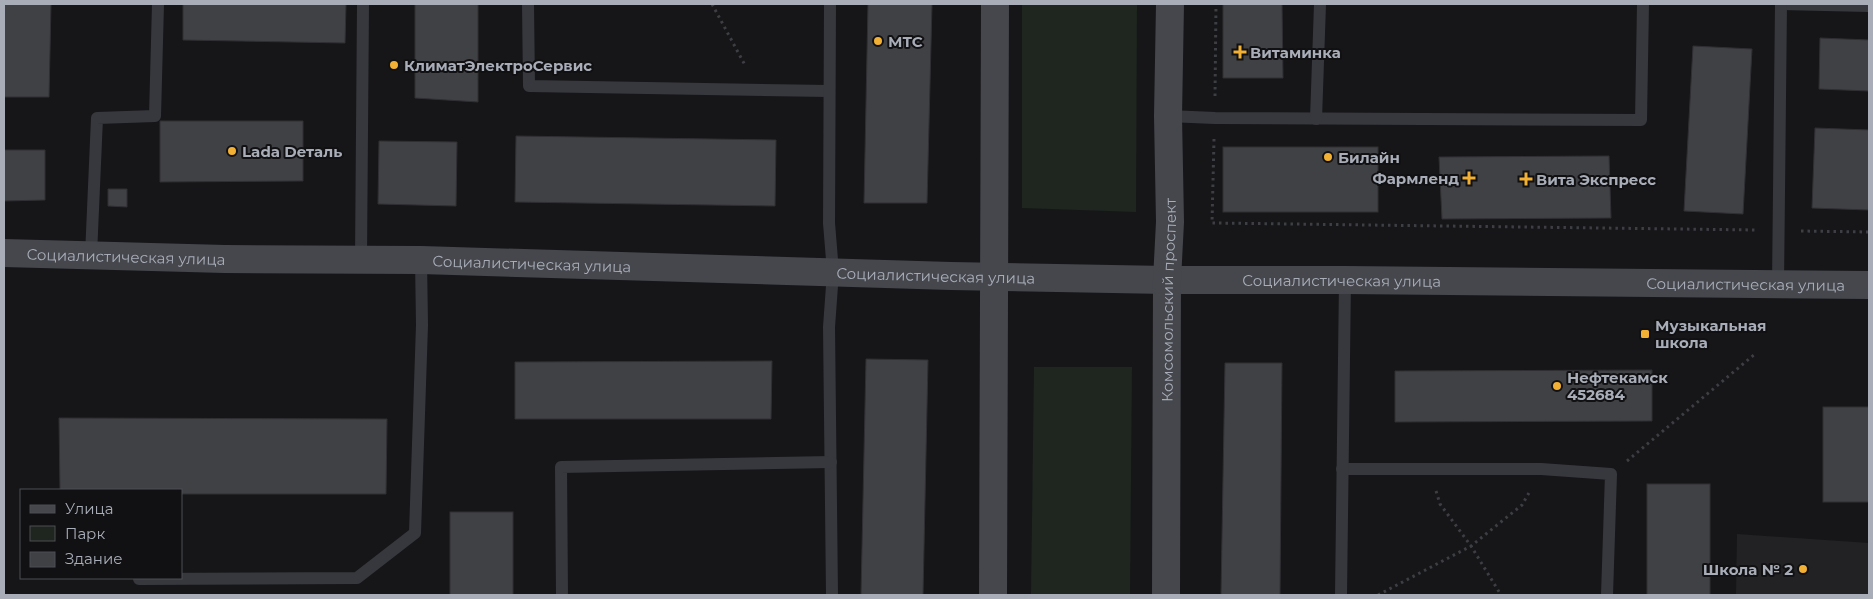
<svg xmlns="http://www.w3.org/2000/svg" width="1873" height="599" viewBox="0 0 1873 599" font-family="Montserrat,sans-serif">
  <style>
    .built { fill: #222225 }
    .green { fill: #1e261f }
    .building { fill: #404145; stroke: #303034 }
    .lines { fill: none; stroke-linecap: round; stroke-linejoin: round }
    .path { stroke: #3d3f44; stroke-width: 3; stroke-dasharray: 2.5 4; stroke-linecap: butt }
    .service { stroke: #37383d; stroke-width: 12 }
    .secondary { stroke: #45474d; stroke-width: 28 }
    .poi-dot { fill: #f2b134; stroke: #111113; stroke-width: 2 }
    .labels { text-anchor: middle; dominant-baseline: central; stroke-width: 4; stroke-linejoin: round; paint-order: stroke }
    .poi-label { font-size: 15px; font-weight: bold; fill: #a8adb8; stroke: #111113; text-anchor: start }
    .street-label { font-size: 15px; fill: #a8adb8; stroke: #111113 }
  </style>
  <rect width="100%" height="100%" fill="#161618"/>
  <path class="built" d="M 1737,534 L 1869,543 L 1869,595 L 1736,595 Z"/>
  <g class="green">
    <path d="M 1022,4 L 1137,4 L 1136,212 L 1022,208 Z"/>
    <path d="M 1034,367 L 1132,367 L 1130,595 L 1031,595 Z"/>
  </g>
  <g class="building">
    <path d="M 4,4 L 51,4 L 49,97 L 4,97 Z"/>
    <path d="M 183,4 L 346,4 L 345,43 L 183,40 Z"/>
    <path d="M 415,4 L 478,4 L 478,102 L 415,98 Z"/>
    <path d="M 868,4 L 932,4 L 927,203 L 864,203 Z"/>
    <path d="M 1223,4 L 1282,4 L 1283,78 L 1223,78 Z"/>
    <path d="M 1820,38 L 1869,40 L 1869,91 L 1819,89 Z"/>
    <path d="M 1693,46 L 1752,49 L 1743,214 L 1684,211 Z"/>
    <path d="M 160,121 L 303,121 L 303,181 L 160,182 Z"/>
    <path d="M 1815,128 L 1869,130 L 1869,210 L 1812,208 Z"/>
    <path d="M 516,136 L 776,140 L 775,206 L 515,202 Z"/>
    <path d="M 379,141 L 457,142 L 456,206 L 378,204 Z"/>
    <rect x="1223" y="147" width="155" height="65"/>
    <path d="M 4,150 L 45,150 L 45,200 L 4,201 Z"/>
    <path d="M 1609,156 L 1611,218 L 1442,219 L 1439,157 Z"/>
    <path d="M 108,189 L 127,189 L 127,207 L 108,206 Z"/>
    <path d="M 866,359 L 928,360 L 923,595 L 861,595 Z"/>
    <path d="M 772,361 L 771,419 L 515,419 L 515,362 Z"/>
    <path d="M 1225,363 L 1282,363 L 1280,595 L 1221,595 Z"/>
    <path d="M 1652,370 L 1652,421 L 1395,422 L 1395,371 Z"/>
    <rect x="1823" y="407" width="46" height="95"/>
    <path d="M 59,418 L 387,419 L 386,494 L 181,494 L 181,490 L 60,490 Z"/>
    <rect x="1647" y="484" width="63" height="111"/>
    <rect x="450" y="512" width="63" height="83"/>
  </g>
  <g class="lines">
    <g class="path">
      <path d="M 712,4 L 746,67"/>
      <path d="M 1215,96 L 1216,4"/>
      <path d="M 1214,139 L 1212,223 L 1757,230"/>
      <path d="M 1801,231 L 1869,232"/>
      <path d="M 1627,461 L 1755,354"/>
      <path d="M 1436,491 L 1440,504 L 1471,546 L 1501,595"/>
      <path d="M 1378,595 L 1471,546 L 1522,505 L 1530,491"/>
    </g>
    <g class="service">
      <path d="M 528,4 L 529,86 L 829,91"/>
      <path d="M 830,4 L 829,223 L 833,272 L 829,327 L 832,595"/>
      <path d="M 1781,4 L 1869,6"/>
      <path d="M 1168,116 L 1215,118 L 1641,120 L 1643,4"/>
      <path d="M 1316,119 L 1320,4"/>
      <path d="M 91,255 L 97,118 L 155,116 L 158,4"/>
      <path d="M 361,259 L 363,4"/>
      <path d="M 1778,285 L 1781,4"/>
      <path d="M 1342,469 L 1541,469 L 1611,474 L 1607,595"/>
      <path d="M 139,579 L 357,578 L 415,533 L 422,325 L 421,260"/>
      <path d="M 562,595 L 561,467 L 831,462"/>
      <path d="M 1341,595 L 1345,280"/>
    </g>
    <g class="secondary">
      <path id="s1" d="M 4,253 L 225,259 L 421,260 L 951,276 L 1167,280 L 1345,280 L 1869,285"/>
      <path d="M 993,595 L 995,4"/>
      <path id="s2" d="M 1166,595 L 1167,280 L 1170,222 L 1168,116 L 1170,4"/>
    </g>
  </g>
  <g class="poi-dot">
    <circle cx="878" cy="41" r="5"/>
    <path d="M1237.5 44.5h5v5h5v5h-5v5h-5v-5h-5v-5h5z"/>
    <circle cx="394" cy="65" r="5"/>
    <circle cx="232" cy="151" r="5"/>
    <circle cx="1328" cy="157" r="5"/>
    <path d="M1466.5 170.5h5v5h5v5h-5v5h-5v-5h-5v-5h5z"/>
    <path d="M1523.5 171.5h5v5h5v5h-5v5h-5v-5h-5v-5h5z"/>
    <rect x="1640" y="329" width="10" height="10" rx="2.5"/>
    <circle cx="1557" cy="386" r="5"/>
    <circle cx="1803" cy="569" r="5"/>
  </g>
  <g class="labels">
    <g class="poi-label">
      <text x="888" y="41">МТС</text>
      <text x="1250" y="52">Витаминка</text>
      <text x="404" y="65">КлиматЭлектроСервис</text>
      <text x="242" y="151">Lada Dеталь</text>
      <text x="1338" y="157">Билайн</text>
      <text x="1459" y="178" text-anchor="end">Фармленд</text>
      <text x="1536" y="179">Вита Экспресс</text>
      <text x="1655" y="325">Музыкальная<tspan x="1655" dy="17">школа</tspan></text>
      <text x="1567" y="377">Нефтекамск<tspan x="1567" dy="17">452684</tspan></text>
      <text x="1793" y="569" text-anchor="end">Школа № 2</text>
    </g>
    <g class="street-label">
      <text stroke="none"><textPath href="#s1" startOffset="122">Социалистическая улица</textPath></text>
      <text stroke="none"><textPath href="#s1" startOffset="528">Социалистическая улица</textPath></text>
      <text stroke="none"><textPath href="#s1" startOffset="932">Социалистическая улица</textPath></text>
      <text stroke="none"><textPath href="#s1" startOffset="1338">Социалистическая улица</textPath></text>
      <text stroke="none"><textPath href="#s1" startOffset="1742">Социалистическая улица</textPath></text>
      <text stroke="none"><textPath href="#s2" startOffset="295">Комсомольский проспект</textPath></text>
    </g>
  </g>
  <rect width="1873" height="599" fill="none" stroke="#a8adb8" stroke-width="10"/>
  <rect x="20" y="489" width="162" height="90" fill="#111113" stroke="#4d4f55"/>
  <rect x="30" y="505" width="25" height="8" fill="#45474d" stroke="#4d4f55"/>
  <text x="65" y="514" font-size="15" fill="#a8adb8">Улица</text>
  <rect x="30" y="526" width="25" height="15" fill="#1e261f" stroke="#4d4f55"/>
  <text x="65" y="539" font-size="15" fill="#a8adb8">Парк</text>
  <rect x="30" y="552" width="25" height="15" fill="#404145" stroke="#4d4f55"/>
  <text x="65" y="564" font-size="15" fill="#a8adb8">Здание</text>
</svg>
